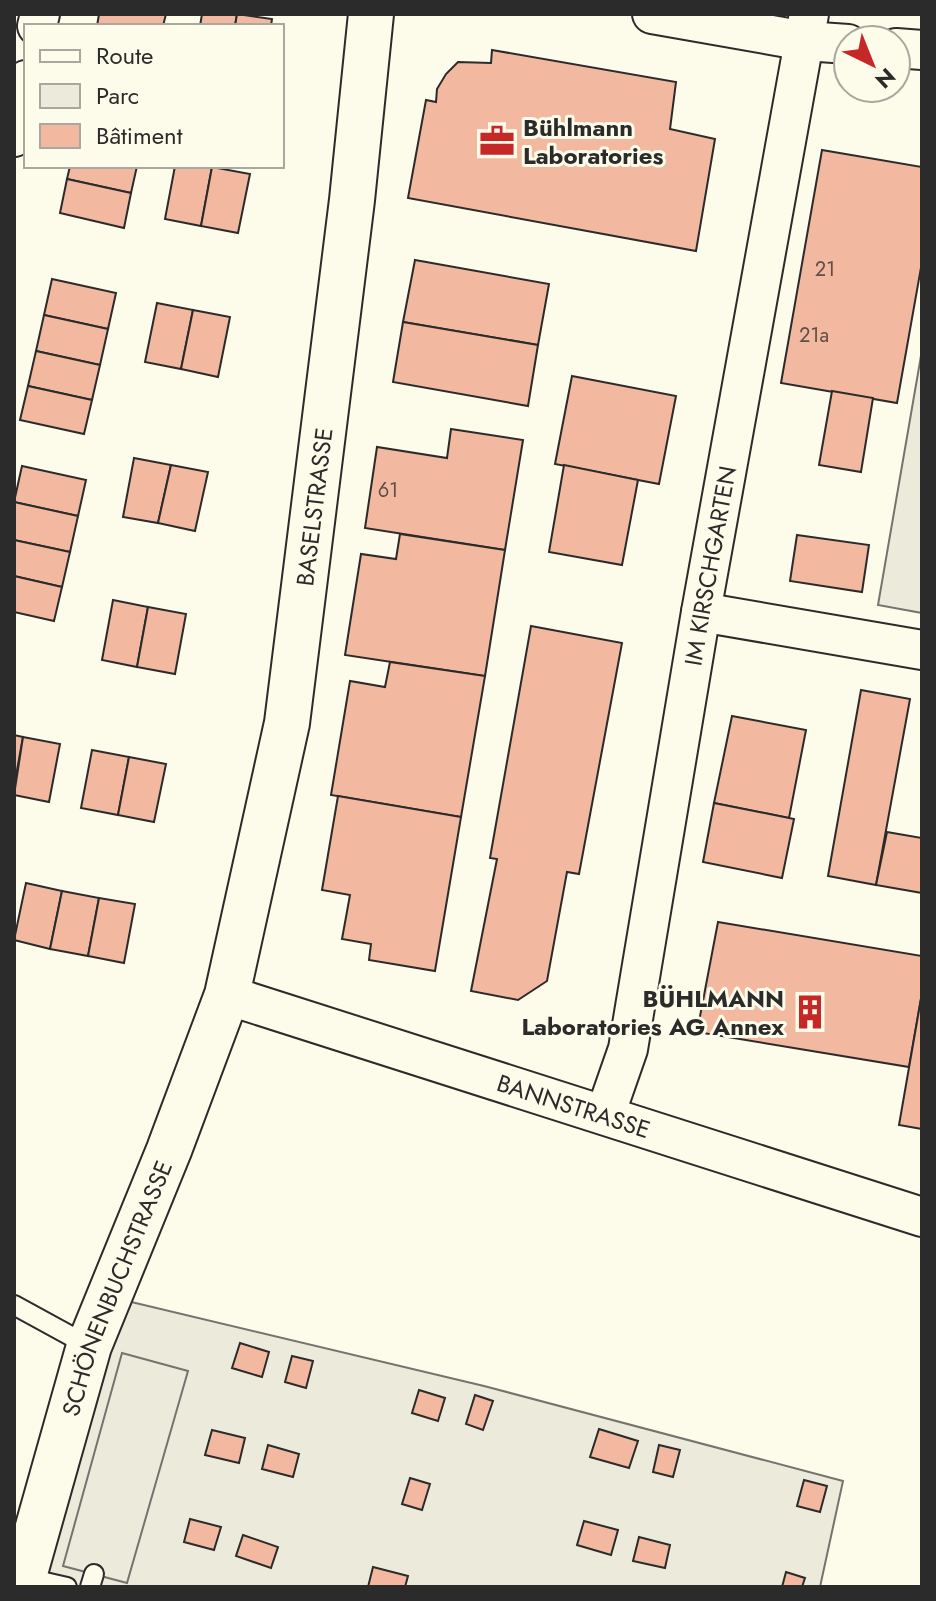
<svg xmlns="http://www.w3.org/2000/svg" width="936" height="1601" viewBox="0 0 936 1601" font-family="Jost,sans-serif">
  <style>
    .green { fill: #ecebdb; stroke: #74746e; stroke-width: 2 }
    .parking { fill: #eceadb; stroke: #74746e; stroke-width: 2 }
    .building { fill: #f2b8a0; stroke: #2b2b2b; stroke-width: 2 }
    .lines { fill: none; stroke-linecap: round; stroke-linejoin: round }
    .service-casing { stroke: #2b2b2b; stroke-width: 22 }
    .minor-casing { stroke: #2b2b2b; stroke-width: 42 }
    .tertiary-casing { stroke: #2b2b2b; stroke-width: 48 }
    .service { stroke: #fdfbea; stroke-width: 18 }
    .minor { stroke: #fdfbea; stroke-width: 38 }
    .tertiary { stroke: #fdfbea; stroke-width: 44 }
    .labels { text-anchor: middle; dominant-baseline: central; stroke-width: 6; stroke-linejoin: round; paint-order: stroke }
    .number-label { font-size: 20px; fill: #5d4e48 }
    .poi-label { font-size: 24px; font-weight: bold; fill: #2b2b2b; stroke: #fdfbea; text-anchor: start }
    .street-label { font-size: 24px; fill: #2b2b2b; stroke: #fdfbea }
  </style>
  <rect width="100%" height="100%" fill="#fdfbea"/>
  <g class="green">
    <path d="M 922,350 L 922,613 L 878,605 Z"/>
    <path d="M 123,1300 L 484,1386 L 843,1481 L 820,1587 L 40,1587 Z"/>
  </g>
  <path class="parking" d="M 122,1353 L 188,1371 L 127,1583 L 63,1566 Z"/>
  <g class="building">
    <path d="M 99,14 L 166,14 L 163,26 L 97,26 Z"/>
    <path d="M 202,14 L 237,14 L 235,26 L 200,26 Z"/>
    <path d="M 237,14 L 272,19 L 271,26 L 235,26 Z"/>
    <path d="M 492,50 L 676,82 L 670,129 L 715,139 L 696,251 L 408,198 L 426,100 L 436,102 L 437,89 L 446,74 L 458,62 L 491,63 Z"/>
    <path d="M 822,150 L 922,167 L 922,262 L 897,403 L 781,383 Z"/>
    <path d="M 70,166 L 137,166 L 131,193 L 67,179 Z"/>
    <path d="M 175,166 L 212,167 L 201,226 L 165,219 Z"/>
    <path d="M 212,167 L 250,174 L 238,233 L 201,226 Z"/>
    <path d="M 67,179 L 131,193 L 124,228 L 60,213 Z"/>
    <path d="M 415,260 L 549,284 L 538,345 L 403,322 Z"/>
    <path d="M 52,279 L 116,293 L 108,329 L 44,315 Z"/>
    <path d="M 157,303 L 193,310 L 181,369 L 145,362 Z"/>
    <path d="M 193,310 L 230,317 L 218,377 L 181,369 Z"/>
    <path d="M 44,315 L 108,329 L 100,365 L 36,351 Z"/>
    <path d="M 403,322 L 538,345 L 528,406 L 393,382 Z"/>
    <path d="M 36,351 L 100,365 L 92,400 L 28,386 Z"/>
    <path d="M 572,376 L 676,396 L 659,484 L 555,464 Z"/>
    <path d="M 28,386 L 92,400 L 84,434 L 20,420 Z"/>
    <path d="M 832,391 L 873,398 L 861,472 L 819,465 Z"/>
    <path d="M 451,429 L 523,440 L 505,550 L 365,528 L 377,447 L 447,458 Z"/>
    <path d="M 134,458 L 171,465 L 158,523 L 123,517 Z"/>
    <path d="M 171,465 L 208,472 L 195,531 L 158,523 Z"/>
    <path d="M 564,465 L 638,480 L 622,565 L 549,552 Z"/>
    <path d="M 22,466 L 86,480 L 78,516 L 14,502 Z"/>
    <path d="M 14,502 L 78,516 L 70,552 L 14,540 Z"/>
    <path d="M 400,534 L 505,550 L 485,676 L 345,655 L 361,554 L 396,559 Z"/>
    <path d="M 797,535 L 869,545 L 862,592 L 790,581 Z"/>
    <path d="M 14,540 L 70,552 L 62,587 L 14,576 Z"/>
    <path d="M 14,576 L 62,587 L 54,621 L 14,612 Z"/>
    <path d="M 113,600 L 148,607 L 137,667 L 102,660 Z"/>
    <path d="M 148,607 L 186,614 L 175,674 L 137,667 Z"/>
    <path d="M 531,626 L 622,643 L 579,874 L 567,872 L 547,981 L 518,1000 L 471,991 L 497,859 L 490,858 Z"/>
    <path d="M 390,662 L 485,676 L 461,817 L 331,795 L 350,681 L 385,687 Z"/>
    <path d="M 861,690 L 910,699 L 876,885 L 828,876 Z"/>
    <path d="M 732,716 L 806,730 L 789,818 L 714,803 Z"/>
    <path d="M 14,735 L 23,737 L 14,787 Z"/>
    <path d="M 23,737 L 60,744 L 49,802 L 14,795 Z"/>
    <path d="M 92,750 L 129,757 L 118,815 L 81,808 Z"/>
    <path d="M 129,757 L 166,764 L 154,822 L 118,815 Z"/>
    <path d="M 338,796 L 461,817 L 435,971 L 369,960 L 371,944 L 342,939 L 350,895 L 322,890 Z"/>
    <path d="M 714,803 L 794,819 L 782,878 L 703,862 Z"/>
    <path d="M 887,832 L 922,838 L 922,893 L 876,885 Z"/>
    <path d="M 26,883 L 62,891 L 50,949 L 14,940 Z"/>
    <path d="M 62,891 L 99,898 L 88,956 L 50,949 Z"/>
    <path d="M 99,898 L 135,904 L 124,963 L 88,956 Z"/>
    <path d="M 718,922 L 922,956 L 922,993 L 909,1067 L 697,1032 Z"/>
    <path d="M 922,993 L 922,1129 L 899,1125 Z"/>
    <path d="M 240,1343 L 269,1352 L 262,1377 L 232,1368 Z"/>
    <path d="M 292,1356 L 313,1361 L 306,1388 L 285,1382 Z"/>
    <path d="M 419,1390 L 445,1398 L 438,1421 L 412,1413 Z"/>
    <path d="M 475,1395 L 493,1401 L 483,1430 L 466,1424 Z"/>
    <path d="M 599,1429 L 638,1441 L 629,1468 L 590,1457 Z"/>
    <path d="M 212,1430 L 245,1438 L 239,1463 L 205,1455 Z"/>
    <path d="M 268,1445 L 299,1454 L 293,1477 L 262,1469 Z"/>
    <path d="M 659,1445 L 680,1450 L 673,1477 L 653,1472 Z"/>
    <path d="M 410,1478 L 430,1484 L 422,1510 L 402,1504 Z"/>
    <path d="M 804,1480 L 827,1486 L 820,1512 L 797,1506 Z"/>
    <path d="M 190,1519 L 221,1527 L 214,1550 L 184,1542 Z"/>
    <path d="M 584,1521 L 618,1530 L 611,1555 L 577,1545 Z"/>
    <path d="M 243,1535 L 278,1547 L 271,1568 L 236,1556 Z"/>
    <path d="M 639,1537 L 670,1545 L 665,1568 L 633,1561 Z"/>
    <path d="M 373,1567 L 408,1576 L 405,1587 L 368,1587 Z"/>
    <path d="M 786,1572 L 805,1578 L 802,1587 L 782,1587 Z"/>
  </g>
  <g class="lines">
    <g class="service-casing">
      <g id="service">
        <path d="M 14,1305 L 89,1346"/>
        <path d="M 23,1577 L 67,1587"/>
        <path d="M 90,1587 L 94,1574"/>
      </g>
    </g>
    <g class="minor-casing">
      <g id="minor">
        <path d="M 652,14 L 805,41 L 848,44"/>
        <path d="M 37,26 L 40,14"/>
        <path d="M 896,48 L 922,50"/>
        <path d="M 14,137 L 26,80"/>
        <path d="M 701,612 L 922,650"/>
        <path id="s1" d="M 227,995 L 922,1217"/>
        <path id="s2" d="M 605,1115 L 628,1049 L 701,612 L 809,14"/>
      </g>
    </g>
    <g class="tertiary-casing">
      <g id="tertiary">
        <path id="s3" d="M 21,1587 L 89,1346 L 169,1150 L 227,995 L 287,723 L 352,200 L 371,14"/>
      </g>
    </g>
    <use href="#service" class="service"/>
    <use href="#minor" class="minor"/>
    <use href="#tertiary" class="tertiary"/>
  </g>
  <defs>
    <g id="office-bare" transform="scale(2.76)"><path d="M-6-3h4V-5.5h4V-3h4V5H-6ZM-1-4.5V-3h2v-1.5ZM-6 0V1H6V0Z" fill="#c62828" stroke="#fdfbea" stroke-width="2.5" paint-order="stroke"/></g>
    <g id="building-bare" transform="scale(2.76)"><path d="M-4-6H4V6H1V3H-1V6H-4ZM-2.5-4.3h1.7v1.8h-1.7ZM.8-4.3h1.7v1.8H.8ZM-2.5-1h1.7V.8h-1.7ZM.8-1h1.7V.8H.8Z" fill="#c62828" stroke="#fdfbea" stroke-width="2.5" paint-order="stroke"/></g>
  </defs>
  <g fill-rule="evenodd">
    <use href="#office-bare" x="497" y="141"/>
    <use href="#building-bare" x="810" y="1012"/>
  </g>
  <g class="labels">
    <g class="number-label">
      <text x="825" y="269">21</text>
      <text x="814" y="335">21a</text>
      <text x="388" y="490">61</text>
    </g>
    <g class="poi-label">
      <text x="523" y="127">Bühlmann<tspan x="523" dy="28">Laboratories</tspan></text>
      <text x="784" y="998" text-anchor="end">BÜHLMANN<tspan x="784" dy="28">Laboratories AG Annex</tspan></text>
    </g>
    <g class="street-label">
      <text stroke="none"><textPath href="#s3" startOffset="1124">BASELSTRASSE</textPath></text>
      <text stroke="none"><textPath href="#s2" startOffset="560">IM KIRSCHGARTEN</textPath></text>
      <text stroke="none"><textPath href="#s1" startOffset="364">BANNSTRASSE</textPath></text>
      <text stroke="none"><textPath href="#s3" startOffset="314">SCHÖNENBUCHSTRASSE</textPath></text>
    </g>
  </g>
  <rect width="936" height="1601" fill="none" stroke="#2b2b2b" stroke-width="32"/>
  <rect x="24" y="24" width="260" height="144" fill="#fdfbea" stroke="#a9a89e" stroke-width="2"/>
  <rect x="40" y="50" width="40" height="12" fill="#fdfbea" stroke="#a9a89e" stroke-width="2"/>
  <text x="96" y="64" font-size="24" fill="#2b2b2b">Route</text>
  <rect x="40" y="84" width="40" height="24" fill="#ecebdb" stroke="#a9a89e" stroke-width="2"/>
  <text x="96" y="104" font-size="24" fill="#2b2b2b">Parc</text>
  <rect x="40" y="124" width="40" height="24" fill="#f2b8a0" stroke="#a9a89e" stroke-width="2"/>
  <text x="96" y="144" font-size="24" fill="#2b2b2b">Bâtiment</text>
  <g transform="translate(872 64) rotate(137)"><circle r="38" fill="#fdfbea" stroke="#a9a89e" stroke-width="2"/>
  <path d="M0-6L14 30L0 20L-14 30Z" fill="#c62828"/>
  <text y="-12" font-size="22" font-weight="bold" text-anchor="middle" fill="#2b2b2b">N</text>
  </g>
</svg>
